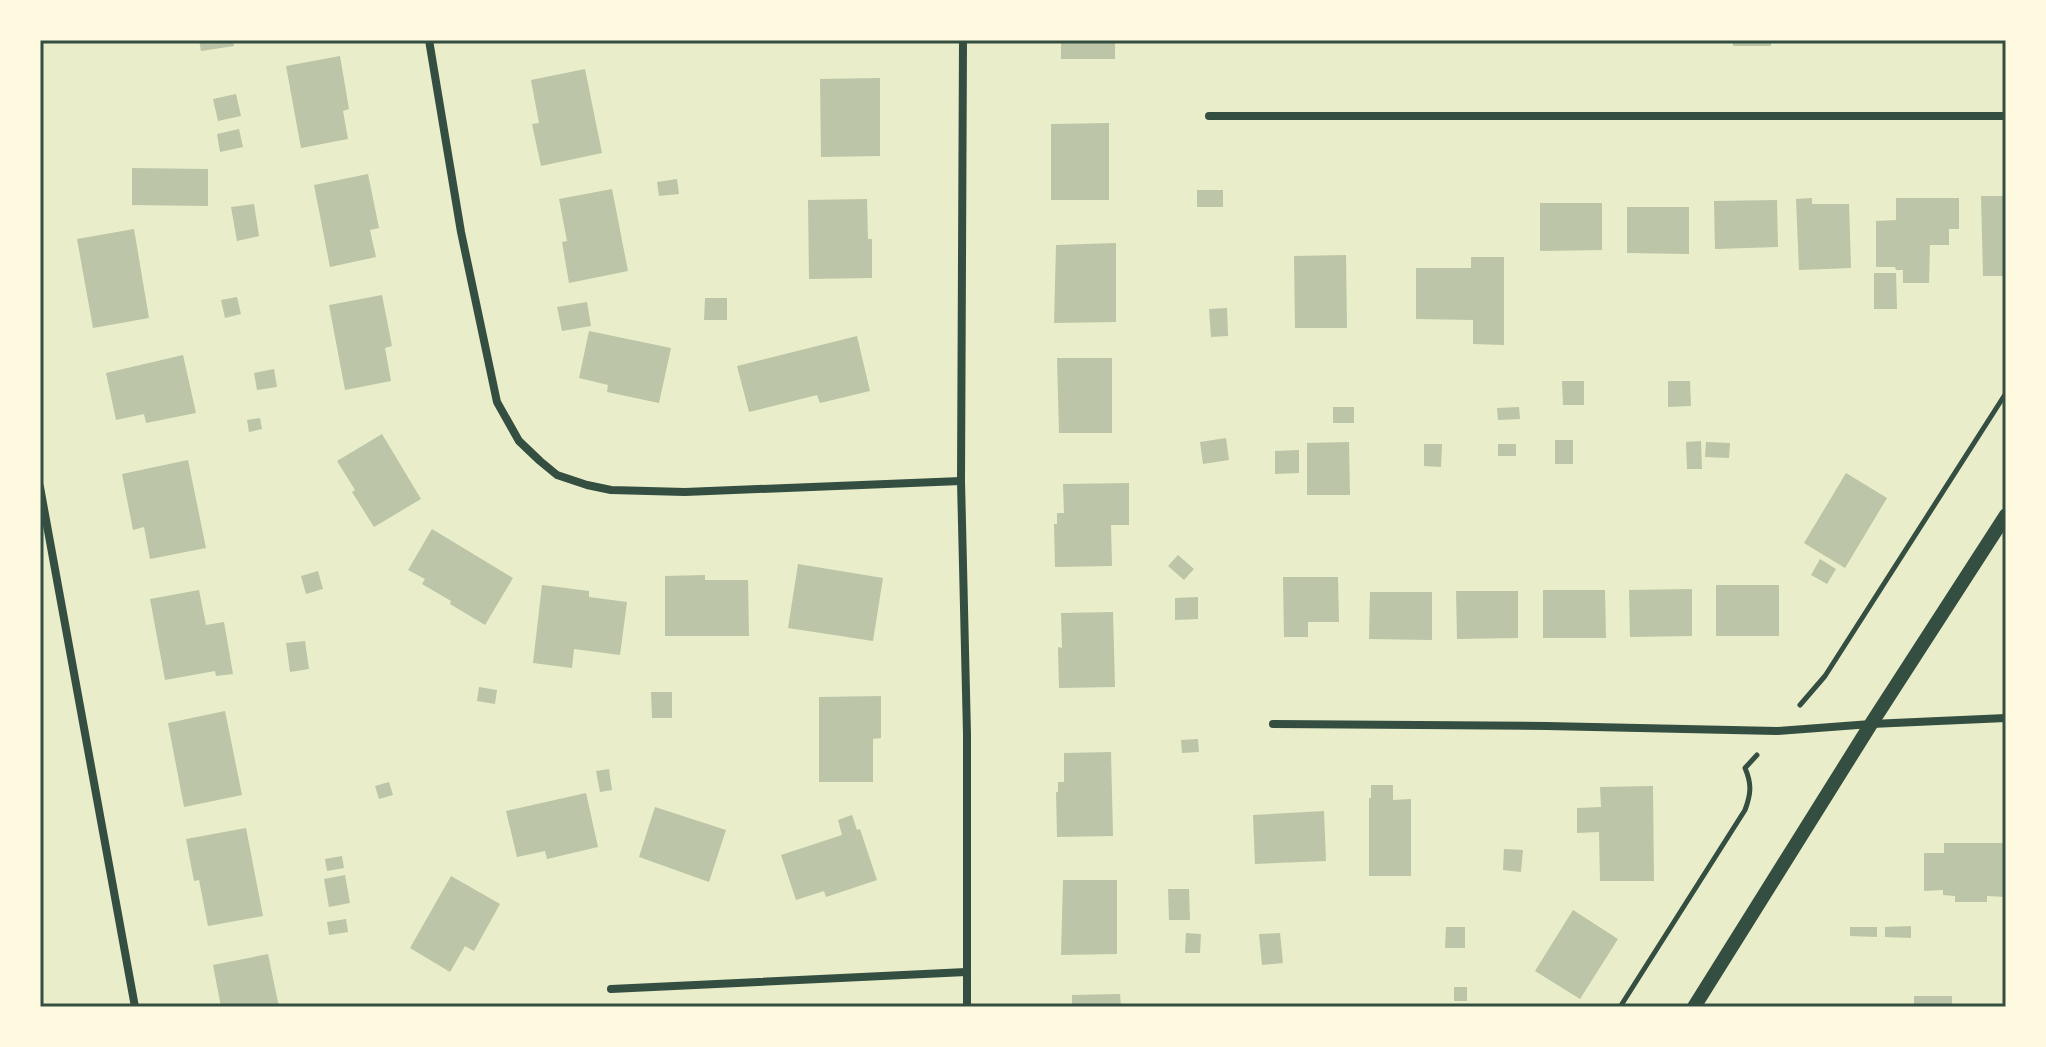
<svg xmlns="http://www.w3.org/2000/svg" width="2046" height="1047" viewBox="0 0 2046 1047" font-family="Lato,sans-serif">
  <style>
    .building { fill: #bcc5a7 }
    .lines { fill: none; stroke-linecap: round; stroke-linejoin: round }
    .path { stroke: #344e41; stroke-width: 5 }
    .minor { stroke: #344e41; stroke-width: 8 }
    .tertiary { stroke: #344e41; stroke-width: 14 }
    .neatline { fill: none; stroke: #344e41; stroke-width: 3 }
  </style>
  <rect width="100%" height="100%" fill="#e9edc9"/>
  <g class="building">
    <path d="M 199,40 L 233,40 L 234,46 L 201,51 Z"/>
    <rect x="1061" y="40" width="54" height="19"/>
    <rect x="1733" y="40" width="38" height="6"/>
    <path d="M 340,56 L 349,109 L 343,111 L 348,139 L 301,148 L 286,66 Z"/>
    <path d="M 585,69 L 602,153 L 541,166 L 532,124 L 539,123 L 531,80 Z"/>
    <path d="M 880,78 L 880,156 L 821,157 L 820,79 Z"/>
    <path d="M 236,94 L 241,116 L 218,121 L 213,99 Z"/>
    <path d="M 1109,123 L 1109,200 L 1051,200 L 1051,124 Z"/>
    <path d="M 239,129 L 243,147 L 220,152 L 217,134 Z"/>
    <path d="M 132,168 L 208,169 L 208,206 L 132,205 Z"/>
    <path d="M 368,174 L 379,228 L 370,230 L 376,257 L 330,267 L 314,185 Z"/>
    <path d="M 677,179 L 679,194 L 659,196 L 657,182 Z"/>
    <path d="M 612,189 L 628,271 L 569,283 L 562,242 L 567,241 L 559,199 Z"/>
    <rect x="1197" y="190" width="26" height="17"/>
    <path d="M 1981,196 L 2006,196 L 2006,276 L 1983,276 Z"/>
    <path d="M 1812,198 L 1812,204 L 1849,204 L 1851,268 L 1799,270 L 1796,199 Z"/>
    <path d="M 1896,198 L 1959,198 L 1959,229 L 1949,229 L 1949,245 L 1930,245 L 1929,283 L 1903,283 L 1903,270 L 1896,270 L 1895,267 L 1876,267 L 1876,221 L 1896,220 Z"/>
    <path d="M 867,199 L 868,239 L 872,239 L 872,278 L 809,279 L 808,200 Z"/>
    <path d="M 1777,200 L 1778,247 L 1715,249 L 1714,201 Z"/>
    <path d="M 1540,203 L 1602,203 L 1602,250 L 1540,251 Z"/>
    <path d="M 254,204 L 259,236 L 237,241 L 231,207 Z"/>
    <path d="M 1627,207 L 1689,207 L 1689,254 L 1627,253 Z"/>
    <path d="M 134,229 L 149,318 L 93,328 L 77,239 Z"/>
    <path d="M 1116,243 L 1116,322 L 1054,323 L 1056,245 Z"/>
    <path d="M 1346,255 L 1347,328 L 1295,328 L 1294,256 Z"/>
    <path d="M 1471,257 L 1504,257 L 1504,345 L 1473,344 L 1473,320 L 1416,319 L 1416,268 L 1471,268 Z"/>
    <path d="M 1874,273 L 1896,273 L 1897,309 L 1874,309 Z"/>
    <path d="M 382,295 L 392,346 L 385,348 L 391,381 L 345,390 L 329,305 Z"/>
    <path d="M 237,297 L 241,314 L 225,318 L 221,300 Z"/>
    <path d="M 705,298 L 727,298 L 727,320 L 704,320 Z"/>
    <path d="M 587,302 L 591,326 L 562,331 L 557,307 Z"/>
    <path d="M 1227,308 L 1228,336 L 1211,337 L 1209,309 Z"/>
    <path d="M 589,331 L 671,348 L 659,403 L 607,392 L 608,385 L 579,378 Z"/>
    <path d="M 857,336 L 870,391 L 820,403 L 817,395 L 749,412 L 737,366 Z"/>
    <path d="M 183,355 L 196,413 L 146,423 L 144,414 L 116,420 L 106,373 Z"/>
    <path d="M 1057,358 L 1112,358 L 1112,433 L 1059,433 Z"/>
    <path d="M 274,369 L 277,387 L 257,390 L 254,373 Z"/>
    <path d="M 1562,381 L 1584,381 L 1584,405 L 1563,405 Z"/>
    <path d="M 1668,381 L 1690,381 L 1691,406 L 1668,407 Z"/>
    <rect x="1333" y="407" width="21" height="16"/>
    <path d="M 1519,407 L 1520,419 L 1498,420 L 1497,408 Z"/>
    <path d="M 260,418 L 262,429 L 249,432 L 247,420 Z"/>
    <path d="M 382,434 L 421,499 L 374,527 L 352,492 L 355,490 L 337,461 Z"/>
    <path d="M 1226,438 L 1229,460 L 1203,464 L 1200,442 Z"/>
    <rect x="1555" y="440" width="18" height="24"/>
    <path d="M 1701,441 L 1702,469 L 1687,469 L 1686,442 Z"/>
    <path d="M 1349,442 L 1350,495 L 1307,495 L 1307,443 Z"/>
    <path d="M 1706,442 L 1730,443 L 1729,458 L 1705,457 Z"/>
    <path d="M 1424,444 L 1442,444 L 1441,467 L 1424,466 Z"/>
    <rect x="1498" y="444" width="18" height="12"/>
    <path d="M 1299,450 L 1299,473 L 1275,474 L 1275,451 Z"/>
    <path d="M 188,460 L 206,548 L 150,559 L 144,527 L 133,530 L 122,474 Z"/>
    <path d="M 1846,473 L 1887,498 L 1845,568 L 1804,543 Z"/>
    <path d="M 1129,483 L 1129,525 L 1111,525 L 1112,566 L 1055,567 L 1054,524 L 1057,524 L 1057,513 L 1064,513 L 1063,484 Z"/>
    <path d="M 432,529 L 513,578 L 485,625 L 450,604 L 451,601 L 422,584 L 425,579 L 408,570 Z"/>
    <path d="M 1178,555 L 1194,569 L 1184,580 L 1168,566 Z"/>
    <path d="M 1820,559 L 1836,569 L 1827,584 L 1811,575 Z"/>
    <path d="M 798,564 L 883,578 L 873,641 L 788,628 Z"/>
    <path d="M 318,571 L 323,589 L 306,594 L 301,576 Z"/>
    <path d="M 705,575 L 705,580 L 748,580 L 749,636 L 665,636 L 665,576 Z"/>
    <path d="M 1283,577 L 1338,577 L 1339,622 L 1308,622 L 1308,637 L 1284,637 Z"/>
    <path d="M 542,585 L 589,591 L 589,597 L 627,602 L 620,655 L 574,649 L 572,668 L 533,663 Z"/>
    <rect x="1716" y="585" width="63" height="51"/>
    <path d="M 1692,589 L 1692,636 L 1630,637 L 1629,590 Z"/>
    <path d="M 199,590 L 206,625 L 224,622 L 233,674 L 216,676 L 215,671 L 165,680 L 150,599 Z"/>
    <path d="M 1543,590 L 1605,590 L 1606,638 L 1543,638 Z"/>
    <path d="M 1456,591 L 1518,591 L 1518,638 L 1457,639 Z"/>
    <path d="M 1370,592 L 1432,592 L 1432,640 L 1369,639 Z"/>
    <path d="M 1198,597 L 1198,619 L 1175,620 L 1175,598 Z"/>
    <path d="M 1113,612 L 1115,687 L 1059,688 L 1058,647 L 1062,648 L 1061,613 Z"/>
    <path d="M 305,641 L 309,669 L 290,672 L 286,643 Z"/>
    <path d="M 479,687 L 497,690 L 495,704 L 477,701 Z"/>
    <path d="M 651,692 L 672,692 L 672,718 L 652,718 Z"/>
    <path d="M 881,696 L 881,738 L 873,739 L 873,782 L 819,782 L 819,697 Z"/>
    <path d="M 225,711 L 242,795 L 184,807 L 168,723 Z"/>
    <path d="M 1198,739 L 1199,752 L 1182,753 L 1181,740 Z"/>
    <path d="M 1111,752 L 1113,836 L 1057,837 L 1056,792 L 1058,792 L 1058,782 L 1064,782 L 1064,753 Z"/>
    <path d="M 609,769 L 612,790 L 600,792 L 596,771 Z"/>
    <path d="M 389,782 L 393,795 L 379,799 L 375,786 Z"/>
    <path d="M 1371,785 L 1393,785 L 1393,800 L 1411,799 L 1411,876 L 1369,876 L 1369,798 L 1371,798 Z"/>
    <path d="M 1653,786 L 1654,881 L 1600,881 L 1599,832 L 1577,833 L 1577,808 L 1601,807 L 1600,787 Z"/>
    <path d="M 586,793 L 598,847 L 547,859 L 545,851 L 517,857 L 506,811 Z"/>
    <path d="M 655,807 L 726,830 L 709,882 L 639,857 Z"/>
    <path d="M 1324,811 L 1326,861 L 1255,864 L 1253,815 Z"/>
    <path d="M 852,815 L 857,830 L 860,829 L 877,880 L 826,897 L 824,891 L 796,900 L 781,855 L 842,835 L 838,820 Z"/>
    <path d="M 246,828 L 263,916 L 208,926 L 199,880 L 194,881 L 186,839 Z"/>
    <path d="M 1944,843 L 2006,843 L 2006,897 L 1987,896 L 1987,902 L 1955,902 L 1955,896 L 1943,895 L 1943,890 L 1924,891 L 1924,853 L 1944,853 Z"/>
    <path d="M 1504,849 L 1523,850 L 1521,872 L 1503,870 Z"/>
    <path d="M 342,856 L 344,868 L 327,871 L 325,859 Z"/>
    <path d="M 345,875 L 350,903 L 329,907 L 324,879 Z"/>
    <path d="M 451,876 L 500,904 L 474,951 L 465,946 L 450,972 L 410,948 Z"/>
    <path d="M 1063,880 L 1117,880 L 1117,954 L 1061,955 Z"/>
    <path d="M 1168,889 L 1189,889 L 1190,920 L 1169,920 Z"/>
    <path d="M 1573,910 L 1618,939 L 1580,999 L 1535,971 Z"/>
    <path d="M 346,919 L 348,932 L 329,935 L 327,922 Z"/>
    <path d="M 1911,926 L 1911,938 L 1885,937 L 1885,927 Z"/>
    <path d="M 1446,927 L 1465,927 L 1465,948 L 1445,948 Z"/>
    <path d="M 1850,927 L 1877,927 L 1877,937 L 1850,936 Z"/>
    <path d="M 1186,933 L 1201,934 L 1200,953 L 1185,953 Z"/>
    <path d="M 1280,933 L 1283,963 L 1262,965 L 1259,934 Z"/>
    <path d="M 268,954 L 279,1007 L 221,1007 L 213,965 Z"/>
    <rect x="1454" y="987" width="13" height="14"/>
    <path d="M 1120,994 L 1121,1007 L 1072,1007 L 1072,995 Z"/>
    <rect x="1914" y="996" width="38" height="11"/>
  </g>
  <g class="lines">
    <g class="path">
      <path d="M 1800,705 L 1825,676 L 2006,393"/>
      <path d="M 1620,1007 L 1745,810 C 1751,794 1752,784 1745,768 L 1757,755"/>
    </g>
    <g class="minor">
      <path d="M 429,40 L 461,232 L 497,402 L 519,441 L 540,461 L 557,475 L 587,485 L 611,490 L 685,492 L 961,481"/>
      <path d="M 963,40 L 961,481 L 967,734 L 967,1007"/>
      <path d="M 1209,116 L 2006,116"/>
      <path d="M 40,487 L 135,1007"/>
      <path d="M 1273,724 L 1547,726 L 1777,731 L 1871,724 L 2006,718"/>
      <path d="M 611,989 L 966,972"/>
    </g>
    <path class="tertiary" d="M 1694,1007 L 1871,724 L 2006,515"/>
  </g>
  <rect width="2046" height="1047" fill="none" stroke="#fefae0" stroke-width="84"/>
  <rect x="42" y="42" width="1962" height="963" class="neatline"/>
</svg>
